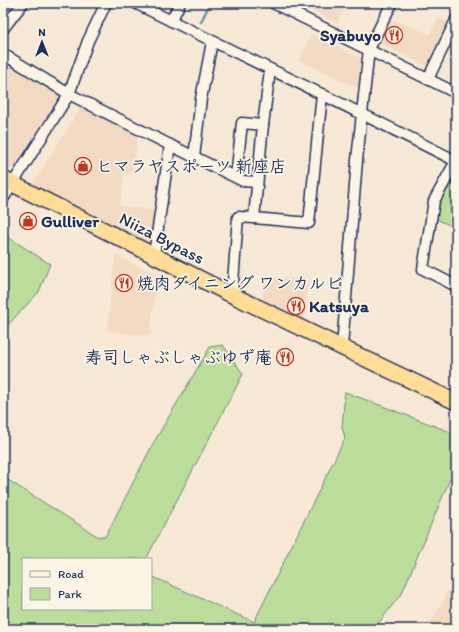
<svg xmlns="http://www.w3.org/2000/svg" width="459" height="632" viewBox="0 0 459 632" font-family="Itim,'Klee One',sans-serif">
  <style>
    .built { fill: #f3dac3 }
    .green { fill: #bbdf9a; stroke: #6b877c }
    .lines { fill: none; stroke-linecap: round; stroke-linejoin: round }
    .stream { stroke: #6099af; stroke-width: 2.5 }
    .minor-casing { stroke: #1b2f5e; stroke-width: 13 }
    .highway-casing { stroke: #1b2f5e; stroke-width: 18 }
    .minor { stroke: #fcf5e5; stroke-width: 10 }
    .highway { stroke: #ffdd96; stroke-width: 15 }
    .labels { text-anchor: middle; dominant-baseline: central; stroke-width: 3.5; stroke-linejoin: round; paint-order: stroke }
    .poi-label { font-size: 17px; font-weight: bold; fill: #1b2f5e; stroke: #fcf5e5; text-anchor: start }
    .street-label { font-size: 17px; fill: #1b2f5e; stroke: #fcf5e5 }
  </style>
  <rect width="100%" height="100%" fill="#f8e9d6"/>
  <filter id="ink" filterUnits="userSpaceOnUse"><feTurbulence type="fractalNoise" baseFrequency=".025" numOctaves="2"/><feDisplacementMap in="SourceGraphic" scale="8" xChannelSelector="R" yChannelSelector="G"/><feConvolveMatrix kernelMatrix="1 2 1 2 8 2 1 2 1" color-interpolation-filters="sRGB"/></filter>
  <g filter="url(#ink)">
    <g class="built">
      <path d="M 297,3 L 347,3 L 337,23 Z"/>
      <path d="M 388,18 L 430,34 L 438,18 L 450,24 L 429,65 L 426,66 L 377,42 Z"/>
      <path d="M 312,34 L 361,58 L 359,89 L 299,60 Z"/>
      <path d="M 3,60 L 58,93 L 59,97 L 14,168 L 5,170 L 3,169 Z"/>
      <path d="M 82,105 L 138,133 L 133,174 L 124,173 L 120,206 L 157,211 L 153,240 L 146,244 L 118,228 L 32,185 Z"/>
      <path d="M 115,255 L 157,275 L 150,336 L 107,331 Z"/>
      <path d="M 265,276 L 308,280 L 304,320 L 262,300 Z"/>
      <path d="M 456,575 L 456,629 L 434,629 L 429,627 Z"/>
    </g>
    <g class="green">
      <path d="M 456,169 L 456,228 L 436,219 L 438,201 Z"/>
      <path d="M 3,234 L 50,264 L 39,292 L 3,330 Z"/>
      <path d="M 223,345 L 243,374 L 146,559 L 23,559 L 23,609 L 151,609 L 151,576 L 254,622 L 345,438 L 342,427 L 345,392 L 456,434 L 456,465 L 402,593 L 374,629 L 3,629 L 3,477 L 97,536 L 105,537 L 154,442 L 210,347 Z"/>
    </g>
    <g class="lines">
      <path class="stream" d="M 201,22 L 210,3"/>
      <g class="minor-casing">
        <g id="minor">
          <path d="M 135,3 C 242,56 350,107 456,161"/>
          <path d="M 273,3 L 456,93"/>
          <path d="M 171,21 L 180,3"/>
          <path d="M 3,29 L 23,3"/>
          <path d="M 3,54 L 69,94 L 170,145 L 243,181 L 257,182"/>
          <path d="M 428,79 L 456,20"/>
          <path d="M 194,157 L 201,99 L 212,42"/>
          <path d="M 456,161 L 434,201 L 423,269 L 456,286"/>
          <path d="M 236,177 L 242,123 L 263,125"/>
          <path d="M 3,199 L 69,94 L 88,41 L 106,3"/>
          <path d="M 254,218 L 309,223 L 322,94"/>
          <path d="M 154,255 L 170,145"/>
          <path d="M 232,295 L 238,217 L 254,218 L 263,125 L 270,70"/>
          <path d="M 342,347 L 357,160 L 369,49 L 392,3"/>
        </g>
      </g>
      <g class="highway-casing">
        <path id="highway" d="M 3,179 L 232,295 L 456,402"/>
      </g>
      <use href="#minor" class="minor"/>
      <use href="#highway" class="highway"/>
    </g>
  </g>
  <defs>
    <g id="restaurant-ring" transform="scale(0.9)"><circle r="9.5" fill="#fcf5e5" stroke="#c8321e" stroke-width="1.5"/><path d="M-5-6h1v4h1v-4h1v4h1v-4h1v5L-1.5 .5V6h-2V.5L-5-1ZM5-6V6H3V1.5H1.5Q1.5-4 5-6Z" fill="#c8321e"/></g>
    <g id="shop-ring" transform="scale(0.9)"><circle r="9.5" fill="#fcf5e5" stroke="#c8321e" stroke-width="1.5"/><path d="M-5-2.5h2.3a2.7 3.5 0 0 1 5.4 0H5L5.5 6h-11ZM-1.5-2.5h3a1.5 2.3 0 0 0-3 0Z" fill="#c8321e"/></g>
  </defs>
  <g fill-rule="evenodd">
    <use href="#restaurant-ring" x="394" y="35"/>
    <use href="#shop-ring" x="83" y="166"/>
    <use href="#shop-ring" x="28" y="221"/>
    <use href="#restaurant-ring" x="124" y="283"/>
    <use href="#restaurant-ring" x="296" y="306"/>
    <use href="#restaurant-ring" x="285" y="357"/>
  </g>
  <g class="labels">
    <g class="poi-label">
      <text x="381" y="35" text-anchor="end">Syabuyo</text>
      <text x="96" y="166">ヒマラヤスポーツ 新座店</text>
      <text x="41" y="221">Gulliver</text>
      <text x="137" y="283">焼肉ダイニング ワンカルビ</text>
      <text x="309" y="306">Katsuya</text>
      <text x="272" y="357" text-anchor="end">寿司しゃぶしゃぶゆず庵</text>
    </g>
    <g class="street-label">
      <text transform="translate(162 238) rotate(27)">Niiza Bypass</text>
    </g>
  </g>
  <rect width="459" height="632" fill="none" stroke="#fcf5e5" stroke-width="16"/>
  <rect x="8" y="8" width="443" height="616" fill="none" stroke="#1b2f5e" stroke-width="1.5" filter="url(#ink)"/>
  <rect x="22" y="558" width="130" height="52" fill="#fcf5e5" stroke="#a2a6af"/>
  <rect x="30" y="571" width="20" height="6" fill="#fcf5e5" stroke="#a2a6af"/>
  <text x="58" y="578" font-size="12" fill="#1b2f5e">Road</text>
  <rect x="30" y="588" width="20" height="12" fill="#bbdf9a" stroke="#a2a6af"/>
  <text x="58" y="598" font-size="12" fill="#1b2f5e">Park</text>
  <g transform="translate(42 42)" stroke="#fcf5e5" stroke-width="3" paint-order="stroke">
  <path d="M0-3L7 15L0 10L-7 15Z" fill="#1b2f5e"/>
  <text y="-6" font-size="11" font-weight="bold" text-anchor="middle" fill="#1b2f5e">N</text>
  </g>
</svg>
